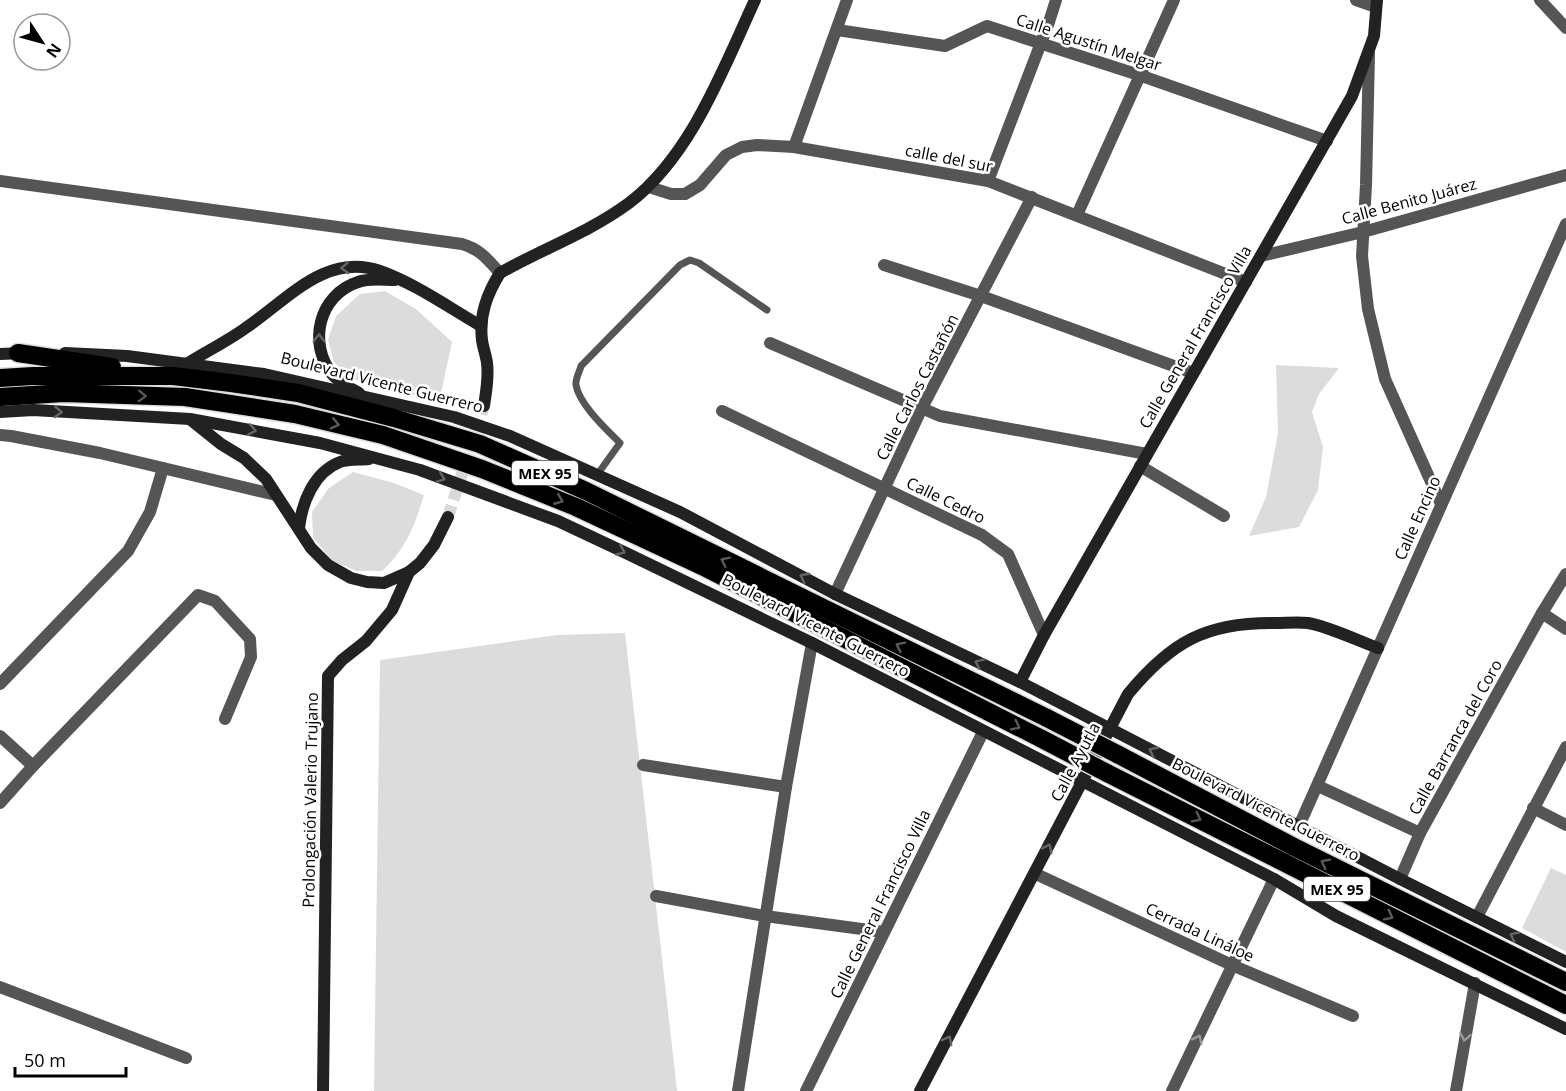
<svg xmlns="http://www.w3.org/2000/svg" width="1566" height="1091" viewBox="0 0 1566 1091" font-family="'Open Sans',sans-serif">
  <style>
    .green { fill: #dcdcdc }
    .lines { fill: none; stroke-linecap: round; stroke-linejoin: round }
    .secondary-tunnel { stroke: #d9d9d9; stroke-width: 12; stroke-dasharray: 12 6; stroke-linecap: butt }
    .highway-casing { stroke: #dbdbdb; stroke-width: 21 }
    .lane { stroke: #555; stroke-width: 7 }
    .street { stroke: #555; stroke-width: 12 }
    .secondary { stroke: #222; stroke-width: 12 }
    .highway { stroke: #000; stroke-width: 18 }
    .highway-bridge-casing { stroke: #dbdbdb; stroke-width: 21; stroke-linecap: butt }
    .highway-bridge { stroke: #000; stroke-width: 18 }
    .oneway { stroke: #646464 }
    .oneway2 { stroke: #595959 }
    .oneway3 { stroke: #999 }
    .labels { text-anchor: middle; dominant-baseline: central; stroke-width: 5; stroke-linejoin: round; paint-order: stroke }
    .shield { fill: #fff; stroke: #4c4c4c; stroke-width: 1.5 }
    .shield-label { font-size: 15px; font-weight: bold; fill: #000 }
    .street-label { font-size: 16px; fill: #000; stroke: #fff }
  </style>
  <rect width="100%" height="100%" fill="#fff"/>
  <g class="green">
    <path d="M 385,291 L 416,309 L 452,342 L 439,402 L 350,378 L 334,362 L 328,340 L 336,316 L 360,294 Z"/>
    <path d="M 1276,365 L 1339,368 L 1319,394 L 1312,412 L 1323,447 L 1318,490 L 1299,527 L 1249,536 L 1266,497 L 1278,433 Z"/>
    <path d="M 353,472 L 394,483 L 424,495 C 414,527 407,547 382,571 L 356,571 L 331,560 L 313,537 L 312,512 L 329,488 Z"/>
    <path d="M 625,633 L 677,1090 L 678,1091 L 374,1091 L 380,660 L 557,635 Z"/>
    <path d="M 1551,868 L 1566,875 L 1566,952 L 1522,928 Z"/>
  </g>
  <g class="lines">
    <path class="secondary-tunnel" d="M 448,517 L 484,406"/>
    <g class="highway-casing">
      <g id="highway">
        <path d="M 18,353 L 112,367"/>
        <path d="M 0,378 L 33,376 L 173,376 L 231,383 L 298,393 L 394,418 L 480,444 L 586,491 L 1047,718"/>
        <path d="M 0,397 L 64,393 L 185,397 L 295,414 L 383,435 L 482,469 L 576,507 L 702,566 L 1042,739"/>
        <path d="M 1117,754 L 1294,847 L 1566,982"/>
        <path d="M 1107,773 L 1566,1005"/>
      </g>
    </g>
    <path class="lane" d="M 597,475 L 620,443 C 606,429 579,404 576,385 C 575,379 580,371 581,366 L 680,265 L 690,260 L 699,263 L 767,310"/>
    <g class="street">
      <path d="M 1356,0 L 1376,7"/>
      <path d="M 1540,0 L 1566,28"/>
      <path d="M 837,30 L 945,46 L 987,26 L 1139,75 L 1327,141"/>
      <path d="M 1369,54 L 1366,185 L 1362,256 L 1368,309 L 1385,379 L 1441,504"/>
      <path d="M 794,147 L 847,0"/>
      <path d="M 0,181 L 462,244 C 480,249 488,260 500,273"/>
      <path d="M 988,181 L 1049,22 L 1056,0"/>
      <path d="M 649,187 L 671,194 L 685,194 L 700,185 L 726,155 L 742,147 L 757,145 L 794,147 L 988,181 L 1246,282"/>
      <path d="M 1077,215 L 1174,0"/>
      <path d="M 1261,256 L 1363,232 L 1566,175"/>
      <path d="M 884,265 L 981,296 L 1193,373"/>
      <path d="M 770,343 L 940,416 L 1147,454"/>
      <path d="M 722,411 L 982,535 L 1008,554 L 1044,635"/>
      <path d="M 0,435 L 11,436 L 100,453 L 276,495"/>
      <path d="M 1140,466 L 1224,516"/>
      <path d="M 835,594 L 922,408 L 1032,197"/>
      <path d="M 1542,613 L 1566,629"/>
      <path d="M 0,684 L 128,551 L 150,512 L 163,468"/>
      <path d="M 0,736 L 33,766"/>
      <path d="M 643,765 L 786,787"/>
      <path d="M 1318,786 L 1420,833"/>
      <path d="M 0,803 L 33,766 L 198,595 L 215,601 L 250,639 L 251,657 L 225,719"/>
      <path d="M 1533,808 L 1566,825"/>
      <path d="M 1299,826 L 1566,224"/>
      <path d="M 1036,874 L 1234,966 L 1353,1016"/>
      <path d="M 1400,879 L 1420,833 L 1542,613 L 1566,574"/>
      <path d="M 656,896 L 765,916 L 884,932"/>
      <path d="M 1477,917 L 1566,747"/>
      <path d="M 0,987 L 186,1058"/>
      <path d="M 738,1091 L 786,787 L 812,643"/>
      <path d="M 806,1091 L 983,732"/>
      <path d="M 1172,1091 L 1274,879"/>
      <path d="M 1456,1091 L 1475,983"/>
    </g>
    <g class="secondary">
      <path d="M 65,353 L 127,356 L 264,374 L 454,417 L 510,436 L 680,512 L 835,594 L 1020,682 L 1400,879 L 1566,962"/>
      <path d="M 0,354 L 24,353"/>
      <path d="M 188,363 C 207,351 228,341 247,327 C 287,300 326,252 380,271 C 416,284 448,307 481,326"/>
      <path d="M 359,393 C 350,388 338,382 332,374 C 308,344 318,295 358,282 C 369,278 383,280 395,280"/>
      <path d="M 484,406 C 486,392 489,378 487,363 C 486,355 483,348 482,340 C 479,315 487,294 500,273 C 542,249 590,232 629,203 C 691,156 723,69 755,0"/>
      <path d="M 0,412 L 33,410 L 190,419 L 320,443 L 420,470 L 558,521 L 626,553 L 812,643 L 1274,879 L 1336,916 L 1566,1029"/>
      <path d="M 191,420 L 221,444 L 244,458 L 266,479 L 311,548 L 328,565 L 351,578 L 367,582 L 384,583 L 409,572"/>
      <path d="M 299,528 C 302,502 314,472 340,462 C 348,459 360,460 369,459"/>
      <path d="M 1020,682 L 1044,635 L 1352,96 L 1374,36 L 1377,0"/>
      <path d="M 323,1091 L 328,676 L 342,660 L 366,641 L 392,610 L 409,572 L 420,563 L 434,545 L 448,517"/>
      <path d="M 920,1091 L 1128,694 C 1171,642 1206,622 1275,623 C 1286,623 1298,622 1308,623 C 1327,626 1359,641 1378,648"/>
    </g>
    <use href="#highway" class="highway"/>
    <g class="highway-bridge-casing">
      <g id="highway-bridge">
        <path d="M 1047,718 L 1117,754"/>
        <path d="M 1042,739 L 1107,773"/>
      </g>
    </g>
    <use href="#highway-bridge" class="highway-bridge"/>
  </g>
  <defs><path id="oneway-chevron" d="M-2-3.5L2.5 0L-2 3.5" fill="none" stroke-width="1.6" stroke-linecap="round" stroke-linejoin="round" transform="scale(1.5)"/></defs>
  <g class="oneway">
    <use href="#oneway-chevron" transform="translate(345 268) rotate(176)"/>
    <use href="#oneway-chevron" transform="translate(319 338) rotate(-89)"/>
    <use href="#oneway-chevron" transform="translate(58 412) rotate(3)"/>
    <use href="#oneway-chevron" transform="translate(252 430) rotate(11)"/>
    <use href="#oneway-chevron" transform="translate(441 478) rotate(21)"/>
    <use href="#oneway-chevron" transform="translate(621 551) rotate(25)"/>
    <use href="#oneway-chevron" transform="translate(804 577) rotate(-152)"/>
    <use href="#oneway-chevron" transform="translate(979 663) rotate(-154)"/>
    <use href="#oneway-chevron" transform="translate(1153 751) rotate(-153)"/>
    <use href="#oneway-chevron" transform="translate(1048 848) rotate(-63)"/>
    <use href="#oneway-chevron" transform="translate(1514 936) rotate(-153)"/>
    <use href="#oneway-chevron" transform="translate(948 1040) rotate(-62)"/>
  </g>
  <g class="oneway2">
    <use href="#oneway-chevron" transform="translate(142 396) rotate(2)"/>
    <use href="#oneway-chevron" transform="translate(335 424) rotate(13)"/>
    <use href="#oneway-chevron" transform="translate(559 500) rotate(22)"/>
    <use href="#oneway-chevron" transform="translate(725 561) rotate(-154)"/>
    <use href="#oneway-chevron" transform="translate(900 646) rotate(-154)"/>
    <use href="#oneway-chevron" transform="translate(1016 726) rotate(27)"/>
    <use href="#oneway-chevron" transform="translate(1197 818) rotate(27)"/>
    <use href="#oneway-chevron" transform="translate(1325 863) rotate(-153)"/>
    <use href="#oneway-chevron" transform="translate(1389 916) rotate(27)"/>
  </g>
  <g class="oneway3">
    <use href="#oneway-chevron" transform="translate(1465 1037) rotate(100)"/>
    <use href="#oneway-chevron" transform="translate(1198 1039) rotate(-64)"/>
  </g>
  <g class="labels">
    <g class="shield">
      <rect x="512" y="461" width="66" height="24" rx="4.5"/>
      <rect x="1304" y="877" width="66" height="24" rx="4.5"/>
    </g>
    <g class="shield-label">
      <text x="545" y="473">MEX 95</text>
      <text x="1337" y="889">MEX 95</text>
    </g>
    <g class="street-label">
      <text transform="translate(1089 42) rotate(18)">Calle Agustín Melgar</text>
      <text transform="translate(949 158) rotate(11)">calle del sur</text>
      <text transform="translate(1409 201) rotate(-15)">Calle Benito Juárez</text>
      <text transform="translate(1195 337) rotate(-60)">Calle General Francisco Villa</text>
      <text transform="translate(382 382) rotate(14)">Boulevard Vicente Guerrero</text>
      <text transform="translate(917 387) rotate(-63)">Calle Carlos Castañón</text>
      <text transform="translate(946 500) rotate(26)">Calle Cedro</text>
      <text transform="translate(1417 518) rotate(-66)">Calle Encino</text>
      <text transform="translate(816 625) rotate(27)">Boulevard Vicente Guerrero</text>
      <text transform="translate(1455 737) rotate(-61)">Calle Barranca del Coro</text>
      <text transform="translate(1075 762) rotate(-62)">Calle Ayutla</text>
      <text transform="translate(310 800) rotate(-89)">Prolongación Valerio Trujano</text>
      <text transform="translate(1266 809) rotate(27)">Boulevard Vicente Guerrero</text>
      <text transform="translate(880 904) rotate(-64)">Calle General Francisco Villa</text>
      <text transform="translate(1200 932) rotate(25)">Cerrada Lináloe</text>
    </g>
  </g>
  <g transform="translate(42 42) rotate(126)"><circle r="28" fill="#ffffff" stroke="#999999" stroke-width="1.5"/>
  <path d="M0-4.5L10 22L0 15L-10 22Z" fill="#000000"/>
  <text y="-9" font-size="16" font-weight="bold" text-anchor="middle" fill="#000000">N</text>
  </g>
  <path d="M15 1067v9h111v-9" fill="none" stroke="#000000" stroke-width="3"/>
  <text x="24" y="1067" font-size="18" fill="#000000" stroke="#ffffff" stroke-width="4.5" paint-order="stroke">50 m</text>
</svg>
